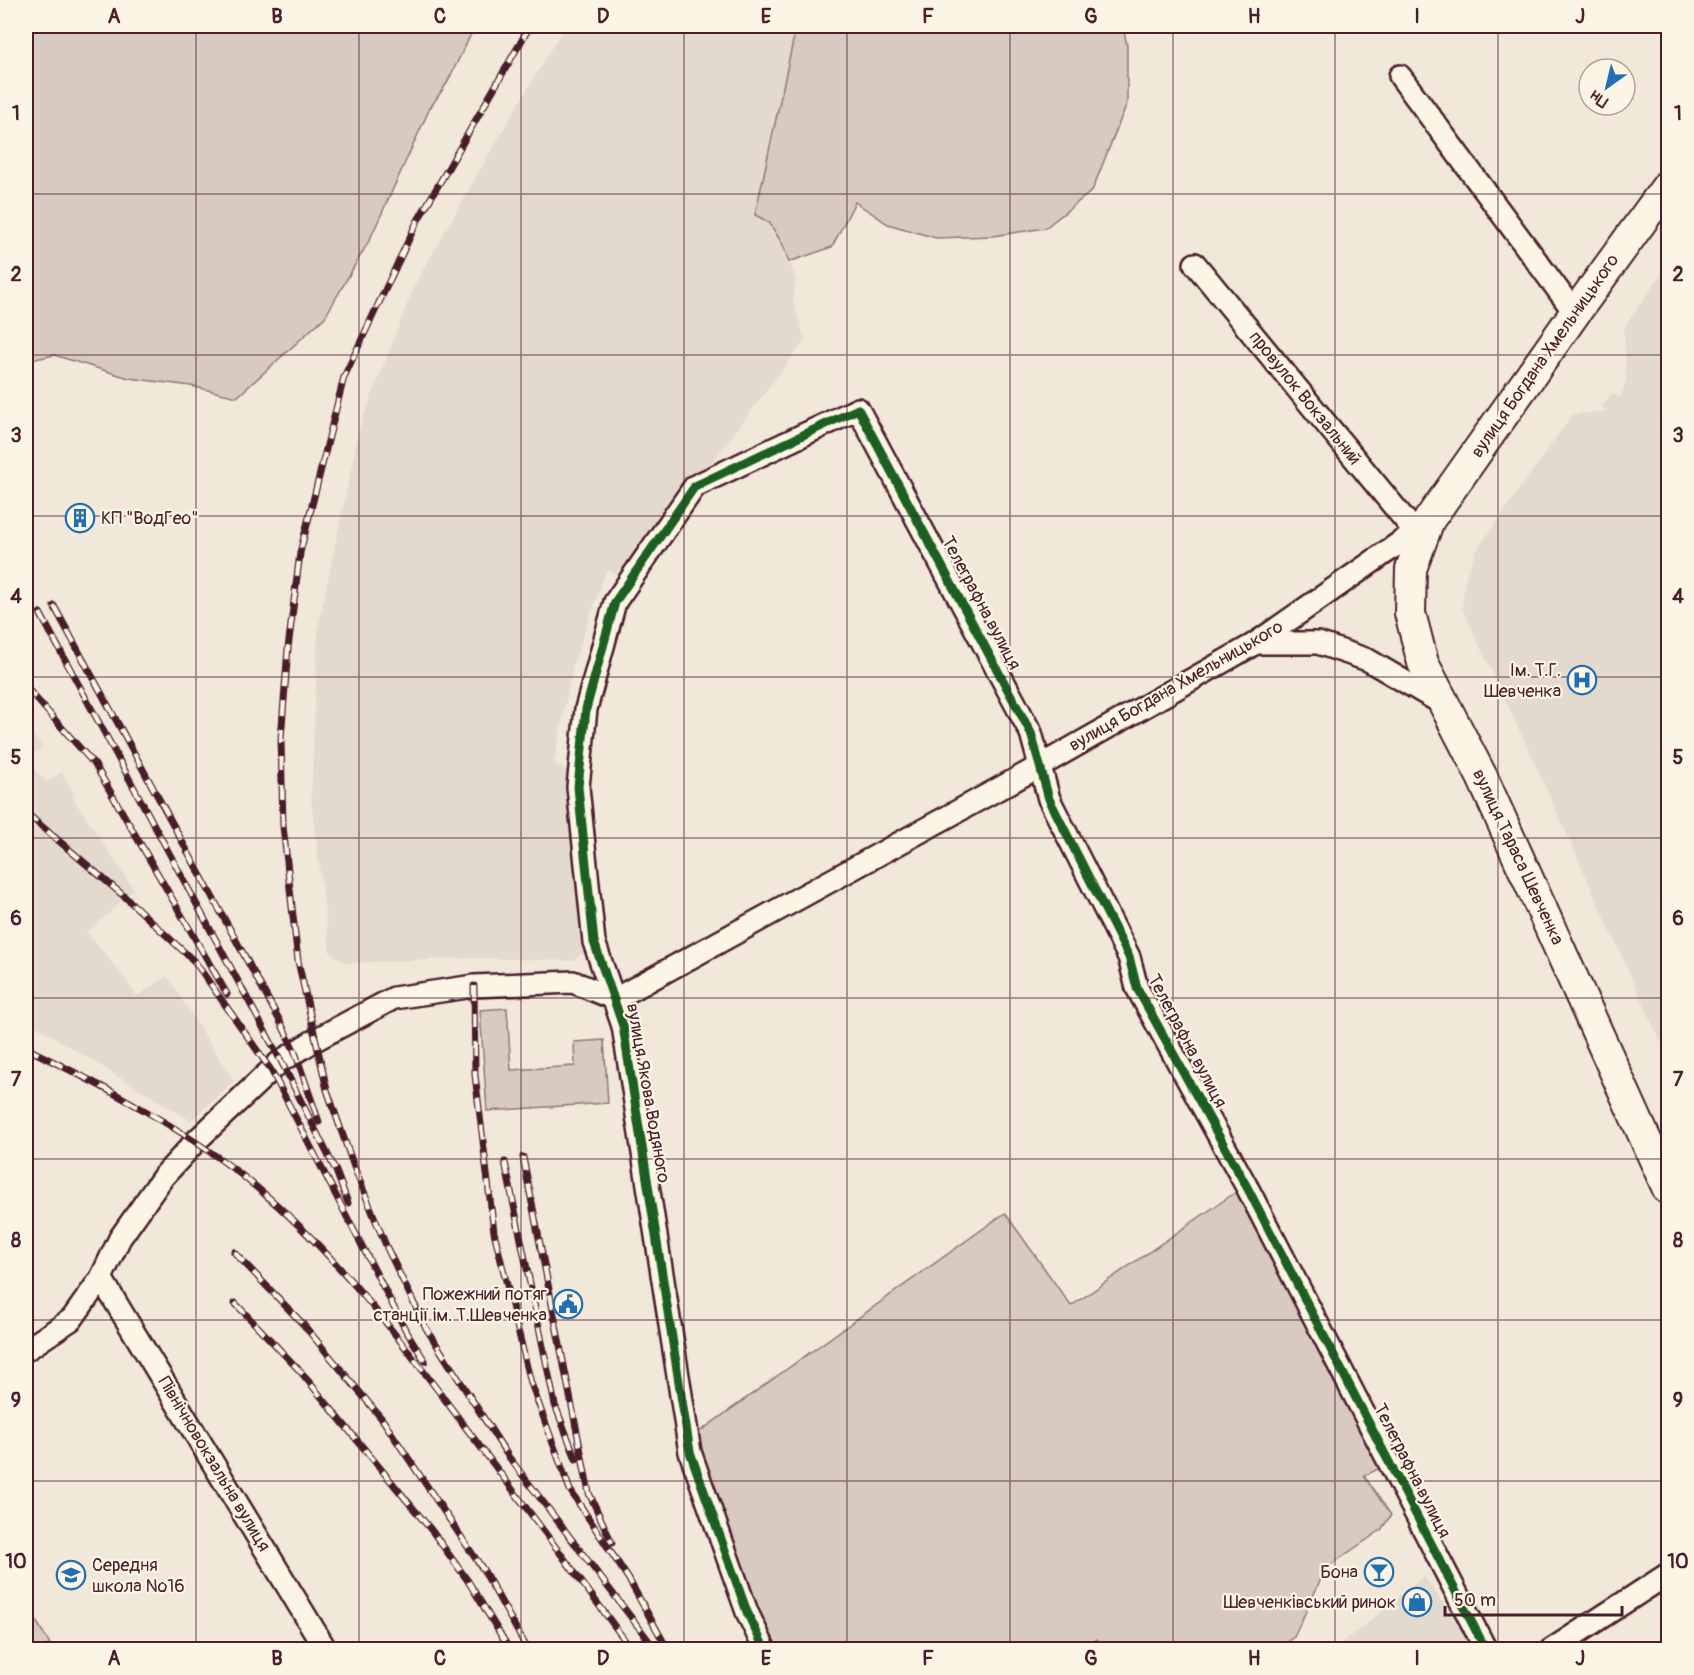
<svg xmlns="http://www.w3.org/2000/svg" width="1694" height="1675" viewBox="0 0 1694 1675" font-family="Pangolin,sans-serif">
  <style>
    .built { fill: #e4d9cd }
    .green { fill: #d8cac0; stroke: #917476; stroke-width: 1.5 }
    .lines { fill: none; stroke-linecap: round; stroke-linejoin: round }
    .street-casing { stroke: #4a1f2b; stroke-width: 26 }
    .secondary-casing { stroke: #4a1f2b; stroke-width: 34 }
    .street { stroke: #fcf5e5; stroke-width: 21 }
    .secondary { stroke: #fcf5e5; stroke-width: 30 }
    .rail-casing { stroke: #4a1f2b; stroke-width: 7 }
    .rail { stroke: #fcf5e5; stroke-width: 4.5; stroke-dasharray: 14; stroke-linecap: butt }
    .cycleway-casing { stroke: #fcf5e5; stroke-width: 13 }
    .cycleway { stroke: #1b5e20; stroke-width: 9 }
    .grid { fill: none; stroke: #4a1f2b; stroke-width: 1.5; stroke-opacity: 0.55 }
    .labels { text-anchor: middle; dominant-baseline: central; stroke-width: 4.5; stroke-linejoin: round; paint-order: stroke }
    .street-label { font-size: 18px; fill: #4a1f2b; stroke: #fcf5e5 }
    .poi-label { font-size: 18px; fill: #4a1f2b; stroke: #fcf5e5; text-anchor: end }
    .neatline { fill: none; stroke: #4a1f2b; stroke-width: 2 }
    .grid-label { font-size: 20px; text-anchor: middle; font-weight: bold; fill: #4a1f2b }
  </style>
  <rect width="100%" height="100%" fill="#f1e8da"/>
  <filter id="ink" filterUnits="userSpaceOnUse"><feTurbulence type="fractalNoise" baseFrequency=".0167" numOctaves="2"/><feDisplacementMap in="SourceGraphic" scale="12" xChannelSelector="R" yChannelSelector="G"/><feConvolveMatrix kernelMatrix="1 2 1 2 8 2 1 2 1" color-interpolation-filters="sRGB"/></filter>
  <g filter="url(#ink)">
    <g class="built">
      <path d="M 565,26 L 799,26 L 795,32 L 769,222 L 783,245 L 796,279 L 793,301 L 805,340 L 626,576 L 606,571 L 573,665 L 554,763 L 568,772 L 575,788 L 586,951 L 573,961 L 477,958 L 346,963 L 330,952 L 311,801 L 318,628 L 360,426 L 415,284 L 500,135 Z"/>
      <path d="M 1668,265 L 1668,1058 L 1530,753 L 1462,608 L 1466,576 L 1476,551 L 1572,415 L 1607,411 L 1602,407 L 1612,393 L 1620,398 L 1626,380 L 1624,327 Z"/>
      <path d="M 26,728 L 43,746 L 27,761 L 46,782 L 62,773 L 75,795 L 72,797 L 134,889 L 105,917 L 86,932 L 117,968 L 137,996 L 167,976 L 234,1081 L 191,1121 L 26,1020 Z"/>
      <path d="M 1424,1576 L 1474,1649 L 1331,1650 L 1360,1629 Z"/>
    </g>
    <g class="green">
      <path d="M 26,26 L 475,26 L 447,83 L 430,108 L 370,239 L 325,317 L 237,397 L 191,386 L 129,378 L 54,355 L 26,361 Z"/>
      <path d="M 799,26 L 1123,26 L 1127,46 L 1127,103 L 1092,191 L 1045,228 L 993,236 L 936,238 L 888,224 L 855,202 L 832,247 L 789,262 L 783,245 L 769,222 L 755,215 L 795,32 Z"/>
      <path d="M 507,1008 L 511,1070 L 575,1066 L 574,1042 L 604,1040 L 608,1103 L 487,1111 L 480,1010 Z"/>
      <path d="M 1246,1185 L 1390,1463 L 1364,1476 L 1391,1515 L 1381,1530 L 1326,1568 L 1294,1637 L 1276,1649 L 1105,1649 L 1097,1639 L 1082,1650 L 765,1649 L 687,1437 L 699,1432 L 1005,1213 L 1071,1306 Z"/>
      <path d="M 26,1604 L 50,1644 L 40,1649 L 26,1649 Z"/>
    </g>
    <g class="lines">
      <g class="street-casing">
        <g id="street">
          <path d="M 1400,76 L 1575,313"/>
          <path d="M 1195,264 L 1415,532"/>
          <path d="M 1256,643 L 1318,643 L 1368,660 L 1443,704"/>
          <path d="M 101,1278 L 326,1650"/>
          <path d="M 26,1350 L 72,1319 L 101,1278 L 120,1238 L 163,1177 L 195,1142 L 271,1070 L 281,1061 L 315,1040 L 394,998 L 474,986 L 573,982 L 615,999 L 1040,766 L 1256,643 L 1415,532 L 1428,520"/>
          <path d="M 765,1650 L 747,1612 L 690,1452 L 623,1026 L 594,942 L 578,787 L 586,709 L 615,602 L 695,486 L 858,409 L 1031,733 L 1049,799 L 1129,957 L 1137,988 L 1248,1189 L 1486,1650"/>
          <path d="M 1551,1650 L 1668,1574"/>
        </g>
      </g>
      <g class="secondary-casing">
        <path id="secondary" d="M 1668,185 L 1575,313 L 1429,520 L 1411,569 L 1410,613 L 1423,663 L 1482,777 L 1668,1189"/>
      </g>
      <use href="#street" class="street"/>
      <use href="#secondary" class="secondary"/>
      <g class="rail-casing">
        <g id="rail">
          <path d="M 530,26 L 417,222 L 344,377 L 300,553 L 288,648 L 281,739 L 283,826 L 298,961 L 327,1090 L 354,1167 L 387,1248 L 426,1328 L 508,1456 L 656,1650"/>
          <path d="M 54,606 L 281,1023 L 295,1052 L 319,1122"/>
          <path d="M 40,613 L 281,1061 L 336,1171 L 348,1203"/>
          <path d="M 26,687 L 95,765 L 227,994"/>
          <path d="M 26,813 L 125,897 L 195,962 L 271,1070 L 405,1329 L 425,1361"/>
          <path d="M 474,986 L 475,1075 L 494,1232 L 531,1383 L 570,1490 L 628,1578 L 668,1650"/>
          <path d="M 26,1048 C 103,1086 188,1130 255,1186 C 337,1254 400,1339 463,1424 C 520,1499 576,1574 632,1650"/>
          <path d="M 523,1157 L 589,1493 L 612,1543"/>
          <path d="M 505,1162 L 555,1405 L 576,1459"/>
          <path d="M 234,1252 L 302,1323 L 382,1419 L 484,1571 L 528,1650"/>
          <path d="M 235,1303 L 300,1371 L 432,1531 L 468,1581 L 510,1650"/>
        </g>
      </g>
      <use href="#rail" class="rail"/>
      <g class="cycleway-casing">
        <path id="cycleway" d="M 765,1650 L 747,1612 L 690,1452 L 623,1026 L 594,942 L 578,787 L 586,709 L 615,602 L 695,486 L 858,409 L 1031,733 L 1049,799 L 1129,957 L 1137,988 L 1248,1189 L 1486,1650"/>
      </g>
      <use href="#cycleway" class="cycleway"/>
    </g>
  </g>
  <path class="grid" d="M 196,26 L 196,1650M 359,26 L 359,1650M 521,26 L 521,1650M 684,26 L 684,1650M 847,26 L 847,1650M 1010,26 L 1010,1650M 1173,26 L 1173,1650M 1335,26 L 1335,1650M 1498,26 L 1498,1650M 26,194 L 1668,194M 26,355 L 1668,355M 26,516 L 1668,516M 26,677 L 1668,677M 26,838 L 1668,838M 26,998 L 1668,998M 26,1159 L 1668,1159M 26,1320 L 1668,1320M 26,1481 L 1668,1481"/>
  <defs>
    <g id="building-ring" transform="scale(1.5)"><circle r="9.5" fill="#fcf5e5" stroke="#1f6fb2" stroke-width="1.5"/><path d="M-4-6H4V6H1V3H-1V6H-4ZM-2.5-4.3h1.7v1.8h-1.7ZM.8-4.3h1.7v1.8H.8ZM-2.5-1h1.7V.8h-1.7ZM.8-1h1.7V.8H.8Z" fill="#1f6fb2"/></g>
    <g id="hospital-ring" transform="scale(1.5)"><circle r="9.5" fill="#fcf5e5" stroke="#1f6fb2" stroke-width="1.5"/><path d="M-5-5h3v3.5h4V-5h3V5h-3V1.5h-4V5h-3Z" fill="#1f6fb2"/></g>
    <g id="civic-ring" transform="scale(1.5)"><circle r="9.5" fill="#fcf5e5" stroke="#1f6fb2" stroke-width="1.5"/><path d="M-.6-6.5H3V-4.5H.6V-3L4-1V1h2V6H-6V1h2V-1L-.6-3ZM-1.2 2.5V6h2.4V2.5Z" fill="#1f6fb2"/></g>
    <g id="bar-ring" transform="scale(1.5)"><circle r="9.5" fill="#fcf5e5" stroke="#1f6fb2" stroke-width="1.5"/><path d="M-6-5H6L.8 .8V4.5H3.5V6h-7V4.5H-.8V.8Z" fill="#1f6fb2"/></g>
    <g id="school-ring" transform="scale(1.5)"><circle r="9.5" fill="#fcf5e5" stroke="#1f6fb2" stroke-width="1.5"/><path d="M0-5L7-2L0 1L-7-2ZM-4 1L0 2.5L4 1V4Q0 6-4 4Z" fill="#1f6fb2"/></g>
    <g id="shop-ring" transform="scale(1.5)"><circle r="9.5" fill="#fcf5e5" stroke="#1f6fb2" stroke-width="1.5"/><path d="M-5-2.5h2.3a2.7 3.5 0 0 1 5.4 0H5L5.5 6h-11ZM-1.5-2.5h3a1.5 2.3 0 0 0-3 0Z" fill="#1f6fb2"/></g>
  </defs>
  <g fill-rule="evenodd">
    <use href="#building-ring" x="80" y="518"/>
    <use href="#hospital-ring" x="1582" y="680"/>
    <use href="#civic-ring" x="568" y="1304"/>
    <use href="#bar-ring" x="1379" y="1572"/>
    <use href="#school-ring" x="71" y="1575"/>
    <use href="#shop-ring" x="1417" y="1602"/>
  </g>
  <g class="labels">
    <g class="street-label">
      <text transform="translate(1545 356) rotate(-55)">вулиця Богдана Хмельницького</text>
      <text transform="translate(1305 398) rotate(51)">провулок Вокзальний</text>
      <text transform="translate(981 603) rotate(62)">Телеграфна вулиця</text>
      <text transform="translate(1176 686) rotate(-30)">вулиця Богдана Хмельницького</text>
      <text transform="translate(1518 857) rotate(65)">вулиця Тараса Шевченка</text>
      <text transform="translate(1187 1041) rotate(62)">Телеграфна вулиця</text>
      <text transform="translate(648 1093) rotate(80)">вулиця Якова Водяного</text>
      <text transform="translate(214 1464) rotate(59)">Північновокзальна вулиця</text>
      <text transform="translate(1412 1471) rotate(63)">Телеграфна вулиця</text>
    </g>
    <g class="poi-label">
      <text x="101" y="518" text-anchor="start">КП "ВодГео"</text>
      <text x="1561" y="670">Ім. Т.Г.<tspan x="1561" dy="21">Шевченка</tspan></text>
      <text x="547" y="1294">Пожежний потяг<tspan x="547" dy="21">станції ім. Т.Шевченка</tspan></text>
      <text x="92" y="1565" text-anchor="start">Середня<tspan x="92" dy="21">школа №16</tspan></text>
      <text x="1358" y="1572">Бона</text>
      <text x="1396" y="1602">Шевченківський ринок</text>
    </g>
  </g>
  <rect width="1694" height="1675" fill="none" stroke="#fcf5e5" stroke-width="66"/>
  <g transform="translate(1607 87) rotate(214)"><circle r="28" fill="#fcf5e5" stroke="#b59f9b" stroke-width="1.5"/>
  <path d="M0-4.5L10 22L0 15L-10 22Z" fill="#1f6fb2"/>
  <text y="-9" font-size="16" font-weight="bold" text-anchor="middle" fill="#4a1f2b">Пн</text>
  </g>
  <path d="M1445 1606v9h177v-9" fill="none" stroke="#4a1f2b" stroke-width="3"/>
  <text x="1454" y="1606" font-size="18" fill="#4a1f2b" stroke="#fcf5e5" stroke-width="4.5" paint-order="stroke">50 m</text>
  <rect x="33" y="33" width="1628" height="1609" class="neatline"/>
  <g class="grid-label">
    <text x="114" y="23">A</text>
    <text x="277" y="23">B</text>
    <text x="440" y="23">C</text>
    <text x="603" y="23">D</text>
    <text x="766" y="23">E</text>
    <text x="928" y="23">F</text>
    <text x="1091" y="23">G</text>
    <text x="1254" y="23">H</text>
    <text x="1417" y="23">I</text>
    <text x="1580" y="23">J</text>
    <text x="16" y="120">1</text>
    <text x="1678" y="120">1</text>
    <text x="16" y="281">2</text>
    <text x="1678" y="281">2</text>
    <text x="16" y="442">3</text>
    <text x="1678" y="442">3</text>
    <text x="16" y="603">4</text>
    <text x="1678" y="603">4</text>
    <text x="16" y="764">5</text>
    <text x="1678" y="764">5</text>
    <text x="16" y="925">6</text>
    <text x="1678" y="925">6</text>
    <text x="16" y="1086">7</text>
    <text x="1678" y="1086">7</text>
    <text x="16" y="1247">8</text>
    <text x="1678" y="1247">8</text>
    <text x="16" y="1407">9</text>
    <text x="1678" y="1407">9</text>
    <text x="16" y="1568">10</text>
    <text x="1678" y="1568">10</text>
    <text x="114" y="1665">A</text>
    <text x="277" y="1665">B</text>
    <text x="440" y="1665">C</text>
    <text x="603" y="1665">D</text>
    <text x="766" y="1665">E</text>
    <text x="928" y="1665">F</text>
    <text x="1091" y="1665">G</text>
    <text x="1254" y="1665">H</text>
    <text x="1417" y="1665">I</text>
    <text x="1580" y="1665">J</text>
  </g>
</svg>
